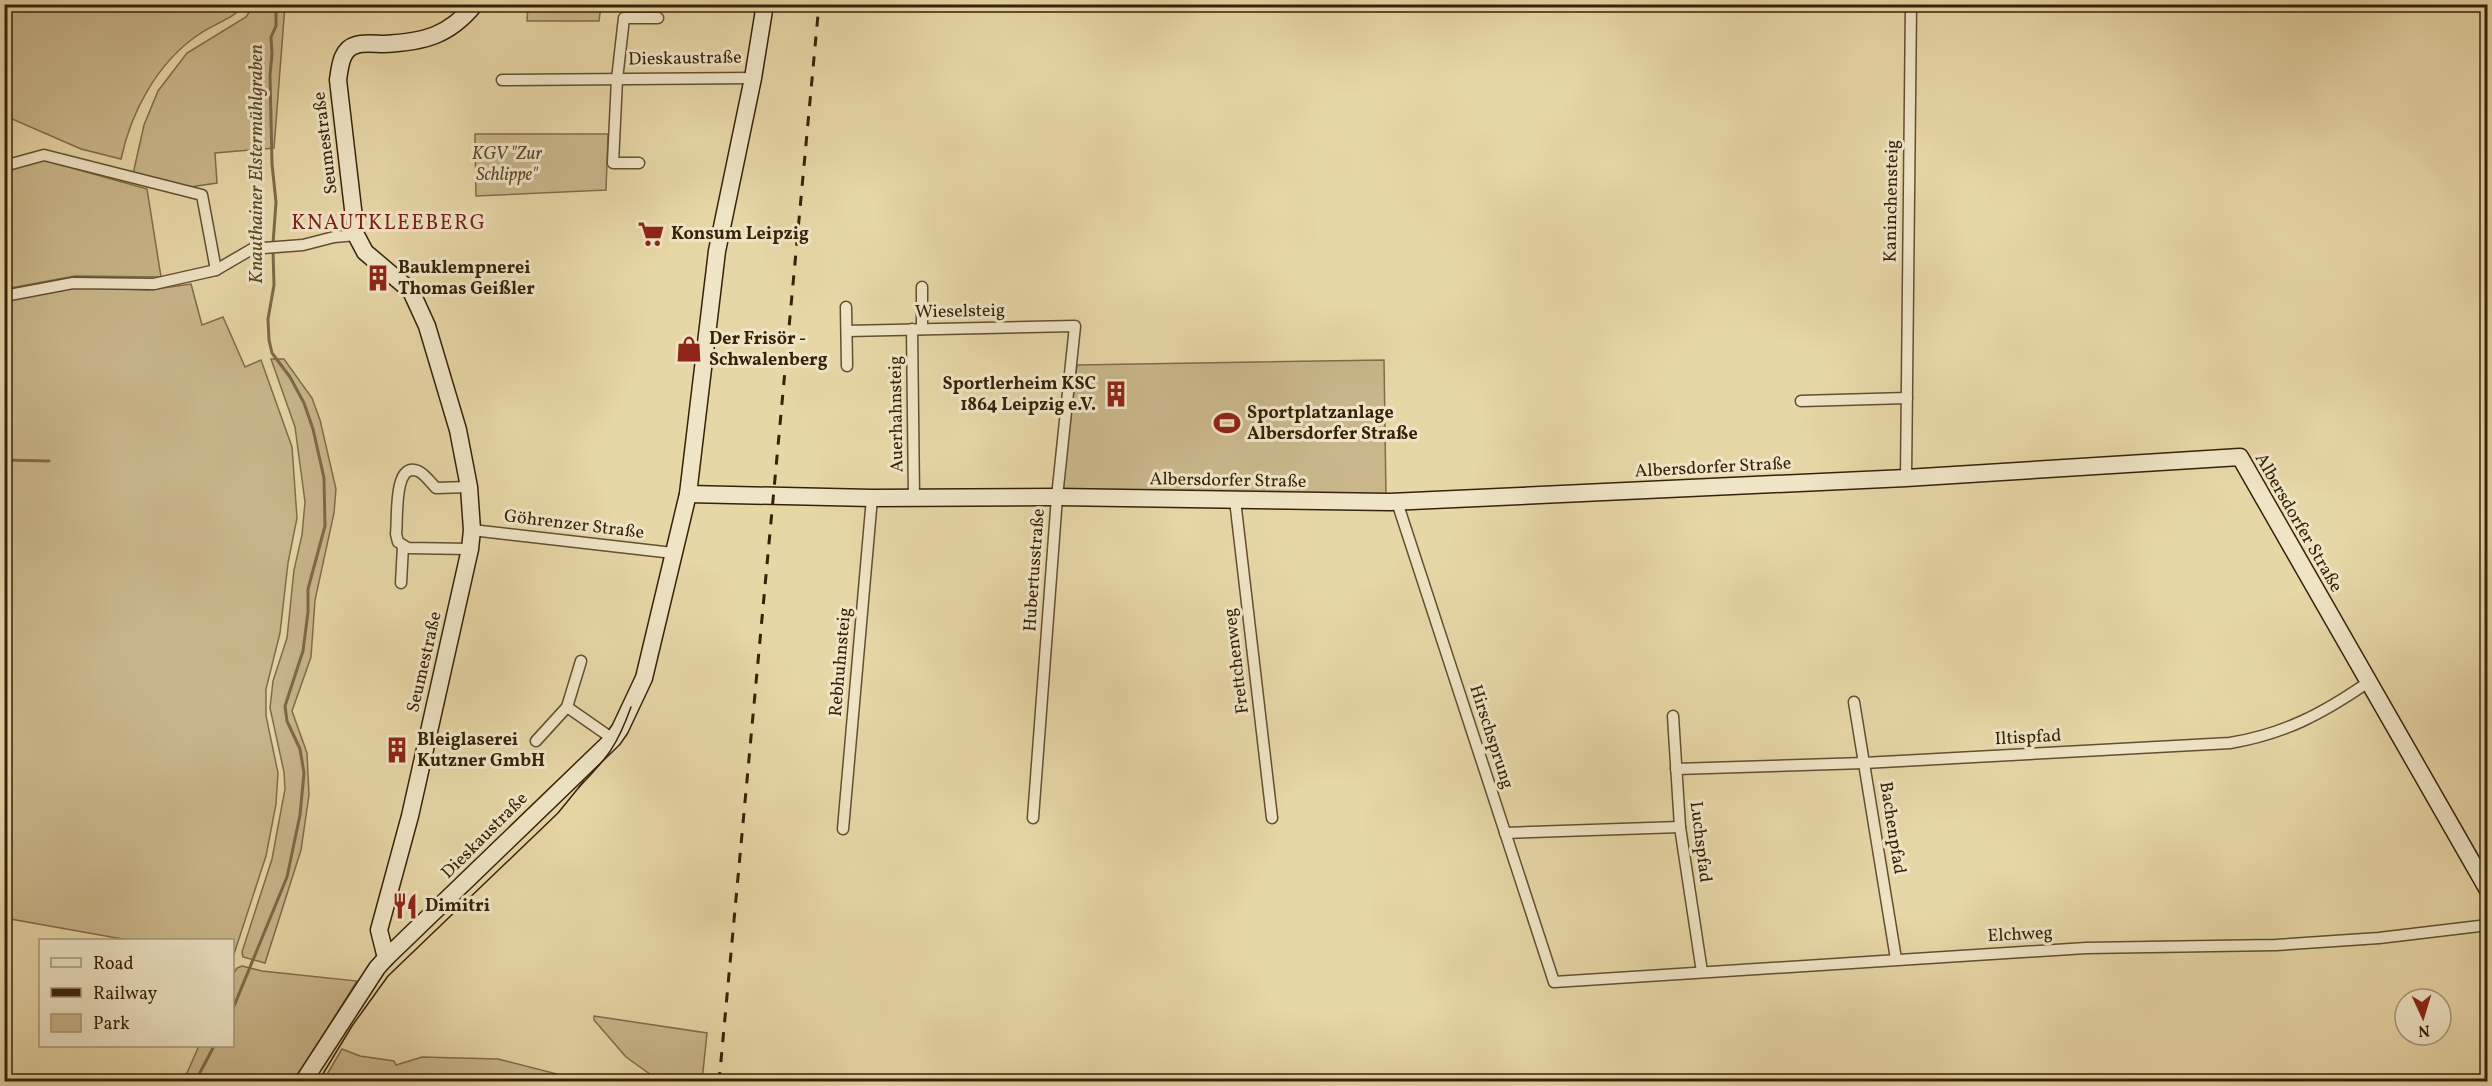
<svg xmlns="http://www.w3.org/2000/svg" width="2492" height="1086" viewBox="0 0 2492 1086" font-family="Vollkorn,serif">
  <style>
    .green { fill: #c9b78b; stroke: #806c4a; stroke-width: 1.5 }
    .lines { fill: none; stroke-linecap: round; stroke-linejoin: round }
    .stream { stroke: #7d6947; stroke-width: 3 }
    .street-casing { stroke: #634f30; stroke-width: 13 }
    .secondary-casing { stroke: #372209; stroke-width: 19 }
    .street { stroke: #efe4c5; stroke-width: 10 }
    .secondary { stroke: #efe4c5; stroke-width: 16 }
    .tram { stroke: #372209; stroke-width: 1.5 }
    .rail { stroke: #372209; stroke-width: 3; stroke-dasharray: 10 10; stroke-linecap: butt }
    .labels { text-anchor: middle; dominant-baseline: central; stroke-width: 6; stroke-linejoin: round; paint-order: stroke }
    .street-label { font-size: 18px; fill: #372209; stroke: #efe4c5 }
    .park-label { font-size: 18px; font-style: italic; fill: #5c472a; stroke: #efe4c5 }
    .poi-label { font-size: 18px; font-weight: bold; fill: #372209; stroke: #efe4c5; text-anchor: start }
    .water-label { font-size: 20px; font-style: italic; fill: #5a4628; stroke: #efe4c5 }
    .quarter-label { font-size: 21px; letter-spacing: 1.5px; fill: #7a1f14; stroke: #efe4c5 }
  </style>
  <rect width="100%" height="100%" fill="#e7d6a6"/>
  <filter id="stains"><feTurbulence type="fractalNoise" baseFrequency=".00333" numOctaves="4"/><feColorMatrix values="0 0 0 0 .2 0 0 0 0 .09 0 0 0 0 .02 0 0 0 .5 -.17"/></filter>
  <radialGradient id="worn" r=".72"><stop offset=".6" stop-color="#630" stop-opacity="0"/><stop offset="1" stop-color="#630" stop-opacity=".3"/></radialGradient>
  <g class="green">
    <path d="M 5,4 L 245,4 L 245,5 C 233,19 213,24 198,35 C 157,63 131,112 121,159 L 81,149 L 10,118 L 5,133 Z"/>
    <path d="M 254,5 L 285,5 L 274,148 L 215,153 L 217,183 L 183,188 L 133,174 L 144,125 L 158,91 L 187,53 L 246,17 Z"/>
    <path d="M 528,5 L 601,5 L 599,21 L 527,21 Z"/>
    <path d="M 475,134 L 608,134 L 606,190 L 476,196 Z"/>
    <path d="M 44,160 L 147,189 L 161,277 L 75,276 L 5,289 L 5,171 Z"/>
    <path d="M 191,284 L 202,325 L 223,317 L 245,367 L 261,360 L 292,447 L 297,518 L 288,563 L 280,633 L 266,689 L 266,716 L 278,773 L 276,804 L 266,856 L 233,957 L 232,940 L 128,940 L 5,918 L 4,301 L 76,287 L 149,290 Z"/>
    <path d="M 271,359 L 284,359 L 312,398 L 320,420 L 336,489 L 334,513 L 315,600 L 311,657 L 292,711 L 307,753 L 309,795 L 301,850 L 265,963 L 243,957 L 242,952 L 272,859 L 285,789 L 284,772 L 270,708 L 273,681 L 287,638 L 294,570 L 302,535 L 305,502 L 295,427 Z"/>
    <path d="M 1384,360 L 1386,497 L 1062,491 L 1077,365 Z"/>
    <path d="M 242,966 L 262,971 L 357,981 L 294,1081 L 183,1082 L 199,1046 L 232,1046 L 233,974 L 237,968 Z"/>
    <path d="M 594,1016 L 707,1033 L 702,1081 L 652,1081 L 651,1075 L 626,1057 L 594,1020 Z"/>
    <path d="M 342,1049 L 360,1056 L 394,1061 L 396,1065 L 422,1057 L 498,1059 L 561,1075 L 562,1081 L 323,1081 Z"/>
  </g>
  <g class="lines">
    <g class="stream">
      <path d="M 273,244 L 276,202 L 272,164 L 270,75 L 272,54 L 271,37 L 276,26 L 276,4"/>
      <path d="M 4,460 L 49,461"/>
      <path d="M 232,1011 L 287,877 L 300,815 L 304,773 L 300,749 L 287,721 L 285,706 L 303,651 L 308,612 L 308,589 L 325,526 L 324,478 L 313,429 L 304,403 L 290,377 L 272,353 L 269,340 L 268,319 L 274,285 L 273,250"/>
      <path d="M 195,1082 L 214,1046"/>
    </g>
    <g class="street-casing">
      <g id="street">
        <path d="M 502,80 L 753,78"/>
        <path d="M 639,163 L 613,163 L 617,79 L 624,18 L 658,18"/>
        <path d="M 4,166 L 44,155 L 202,195 L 216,270"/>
        <path d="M 922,287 L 922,329"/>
        <path d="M 4,296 L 73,283 L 154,284 L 216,270 L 252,249 L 303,245 L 334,237 L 356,235"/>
        <path d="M 846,307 L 847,366"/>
        <path d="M 912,329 L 914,497"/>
        <path d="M 847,331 L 1075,326 L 1057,497 L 1033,818"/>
        <path d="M 1801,401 L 1907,398"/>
        <path d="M 1906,478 L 1911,4"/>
        <path d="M 469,487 L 436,488 C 431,483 425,474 418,471 C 393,461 398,519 396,534 L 398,542 L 408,548 L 470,549"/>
        <path d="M 1235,500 L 1272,818"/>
        <path d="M 1397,502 L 1554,982 L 2086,948 L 2276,945 L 2379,938 L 2488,925"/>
        <path d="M 472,530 L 673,553"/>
        <path d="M 401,583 L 403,546"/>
        <path d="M 1854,702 L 1896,959"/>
        <path d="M 567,707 L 613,739"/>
        <path d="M 1673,716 L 1680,827 L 1702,972"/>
        <path d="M 536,741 L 567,707 L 581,661"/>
        <path d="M 1676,769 L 1864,763 L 2230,743 C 2284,734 2322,714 2367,683"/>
        <path d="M 843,829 L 872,498"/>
        <path d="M 1505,833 L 1680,827"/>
      </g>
    </g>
    <g class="secondary-casing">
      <g id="secondary">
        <path d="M 688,494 L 872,498 L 1057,497 L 1390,502 L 1906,478 L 2240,457 L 2488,890"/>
        <path d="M 386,958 L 379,930 L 410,816 L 470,549 L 472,530 L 469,487 L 458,430 L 427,326 L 411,291 L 365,252 L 356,235 L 338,80 C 340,67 341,49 356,45 C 364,42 376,44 384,44 C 424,42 449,36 475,4"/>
        <path d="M 303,1082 L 377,968 L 386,958 L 613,739 L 620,729 L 644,678 L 688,494 L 717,251 L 753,78 L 765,4"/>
      </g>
    </g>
    <use href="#street" class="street"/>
    <use href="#secondary" class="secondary"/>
    <g class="tram">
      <path d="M 579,787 C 608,757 617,746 631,707"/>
      <path d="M 318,1082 L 352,1026 L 388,976 L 558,813 L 584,781"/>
    </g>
    <path class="rail" d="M 719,1082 L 819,4"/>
  </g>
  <defs>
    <g id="supermarket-bare" transform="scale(2.07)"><path d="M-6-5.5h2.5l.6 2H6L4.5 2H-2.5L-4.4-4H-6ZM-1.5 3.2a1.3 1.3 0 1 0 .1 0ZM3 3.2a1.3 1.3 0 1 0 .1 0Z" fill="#8f2418" stroke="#efe4c5" stroke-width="2.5" paint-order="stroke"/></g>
    <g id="building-bare" transform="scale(2.07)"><path d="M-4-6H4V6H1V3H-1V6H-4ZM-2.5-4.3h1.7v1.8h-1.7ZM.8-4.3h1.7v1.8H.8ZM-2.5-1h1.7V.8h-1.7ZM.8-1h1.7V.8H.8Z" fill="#8f2418" stroke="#efe4c5" stroke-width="2.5" paint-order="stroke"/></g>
    <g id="shop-bare" transform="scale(2.07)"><path d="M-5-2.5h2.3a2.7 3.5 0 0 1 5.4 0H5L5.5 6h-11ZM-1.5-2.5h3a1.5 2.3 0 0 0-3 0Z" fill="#8f2418" stroke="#efe4c5" stroke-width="2.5" paint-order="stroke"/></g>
    <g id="stadium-bare" transform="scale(2.07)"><path d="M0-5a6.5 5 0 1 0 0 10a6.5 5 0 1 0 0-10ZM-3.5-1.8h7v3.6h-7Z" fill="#8f2418" stroke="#efe4c5" stroke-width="2.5" paint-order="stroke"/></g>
    <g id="restaurant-bare" transform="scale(2.07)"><path d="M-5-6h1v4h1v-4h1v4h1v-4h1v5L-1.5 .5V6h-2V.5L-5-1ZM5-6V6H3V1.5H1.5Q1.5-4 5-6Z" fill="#8f2418" stroke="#efe4c5" stroke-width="2.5" paint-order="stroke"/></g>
  </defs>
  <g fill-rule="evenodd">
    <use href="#supermarket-bare" x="651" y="234"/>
    <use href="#building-bare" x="378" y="278"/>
    <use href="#shop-bare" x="689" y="349"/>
    <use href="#building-bare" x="1116" y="394"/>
    <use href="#stadium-bare" x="1227" y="423"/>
    <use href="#building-bare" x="397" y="750"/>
    <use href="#restaurant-bare" x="405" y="906"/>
  </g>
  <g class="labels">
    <g class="street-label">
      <text transform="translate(685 59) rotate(-1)">Dieskaustraße</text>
      <text transform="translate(326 143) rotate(-97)">Seumestraße</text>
      <text transform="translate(1892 201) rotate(-89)">Kaninchensteig</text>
      <text transform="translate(960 312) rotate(-1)">Wieselsteig</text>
      <text transform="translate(897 414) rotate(-91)">Auerhahnsteig</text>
      <text transform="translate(1713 468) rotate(-3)">Albersdorfer Straße</text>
      <text transform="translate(1228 481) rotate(1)">Albersdorfer Straße</text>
      <text transform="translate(2298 523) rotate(60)">Albersdorfer Straße</text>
      <text transform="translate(574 525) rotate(7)">Göhrenzer Straße</text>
      <text transform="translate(1035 570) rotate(-86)">Hubertusstraße</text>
      <text transform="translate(1237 661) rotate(-97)">Frettchenweg</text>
      <text transform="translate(425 662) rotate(-77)">Seumestraße</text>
      <text transform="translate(841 662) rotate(-85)">Rebhuhnsteig</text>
      <text transform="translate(1491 737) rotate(72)">Hirschsprung</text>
      <text transform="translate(2028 738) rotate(-3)">Iltispfad</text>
      <text transform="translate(1892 828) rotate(81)">Bachenpfad</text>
      <text transform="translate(485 836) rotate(-45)">Dieskaustraße</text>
      <text transform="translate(1700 842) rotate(83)">Luchspfad</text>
      <text transform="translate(2020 935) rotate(-3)">Elchweg</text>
    </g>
    <g class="park-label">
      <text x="507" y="154">KGV "Zur<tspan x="507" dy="21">Schlippe"</tspan></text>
    </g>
    <g class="poi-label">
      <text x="671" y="234">Konsum Leipzig</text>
      <text x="398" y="268">Bauklempnerei<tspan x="398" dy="21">Thomas Geißler</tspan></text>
      <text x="709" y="339">Der Frisör -<tspan x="709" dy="21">Schwalenberg</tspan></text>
      <text x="1096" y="384" text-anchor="end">Sportlerheim KSC<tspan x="1096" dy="21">1864 Leipzig e.V.</tspan></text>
      <text x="1247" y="413">Sportplatzanlage<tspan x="1247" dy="21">Albersdorfer Straße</tspan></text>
      <text x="417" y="740">Bleiglaserei<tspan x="417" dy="21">Kutzner GmbH</tspan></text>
      <text x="425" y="906">Dimitri</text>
    </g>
    <g class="water-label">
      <text transform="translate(257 164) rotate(-90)">Knauthainer Elstermühlgraben</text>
    </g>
    <g class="quarter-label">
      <text x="389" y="223">KNAUTKLEEBERG</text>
    </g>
  </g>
  <rect width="2492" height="1086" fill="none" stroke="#e7d6a6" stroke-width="24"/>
  <rect x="6" y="6" width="2480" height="1074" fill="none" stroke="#372209" stroke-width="3"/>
  <rect x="12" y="12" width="2468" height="1062" fill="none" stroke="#372209" stroke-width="1.5"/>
  <rect x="39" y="939" width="195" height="108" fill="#efe4c5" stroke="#a5967a" stroke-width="1.5"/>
  <rect x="51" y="958" width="30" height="9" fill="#efe4c5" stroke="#a5967a" stroke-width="1.5"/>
  <text x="93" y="969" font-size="18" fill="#372209">Road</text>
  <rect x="51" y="988" width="30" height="9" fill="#372209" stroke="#a5967a" stroke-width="1.5"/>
  <text x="93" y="999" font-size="18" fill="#372209">Railway</text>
  <rect x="51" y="1014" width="30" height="18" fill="#c9b78b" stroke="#a5967a" stroke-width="1.5"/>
  <text x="93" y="1029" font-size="18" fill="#372209">Park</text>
  <g transform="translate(2423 1017) rotate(176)"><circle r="28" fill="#efe4c5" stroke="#a5967a" stroke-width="1.5"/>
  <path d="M0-4.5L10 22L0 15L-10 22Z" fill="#8f2418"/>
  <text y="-9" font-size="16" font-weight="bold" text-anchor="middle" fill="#372209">N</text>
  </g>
  <rect width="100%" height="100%" filter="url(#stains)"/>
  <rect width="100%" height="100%" fill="url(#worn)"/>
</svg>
